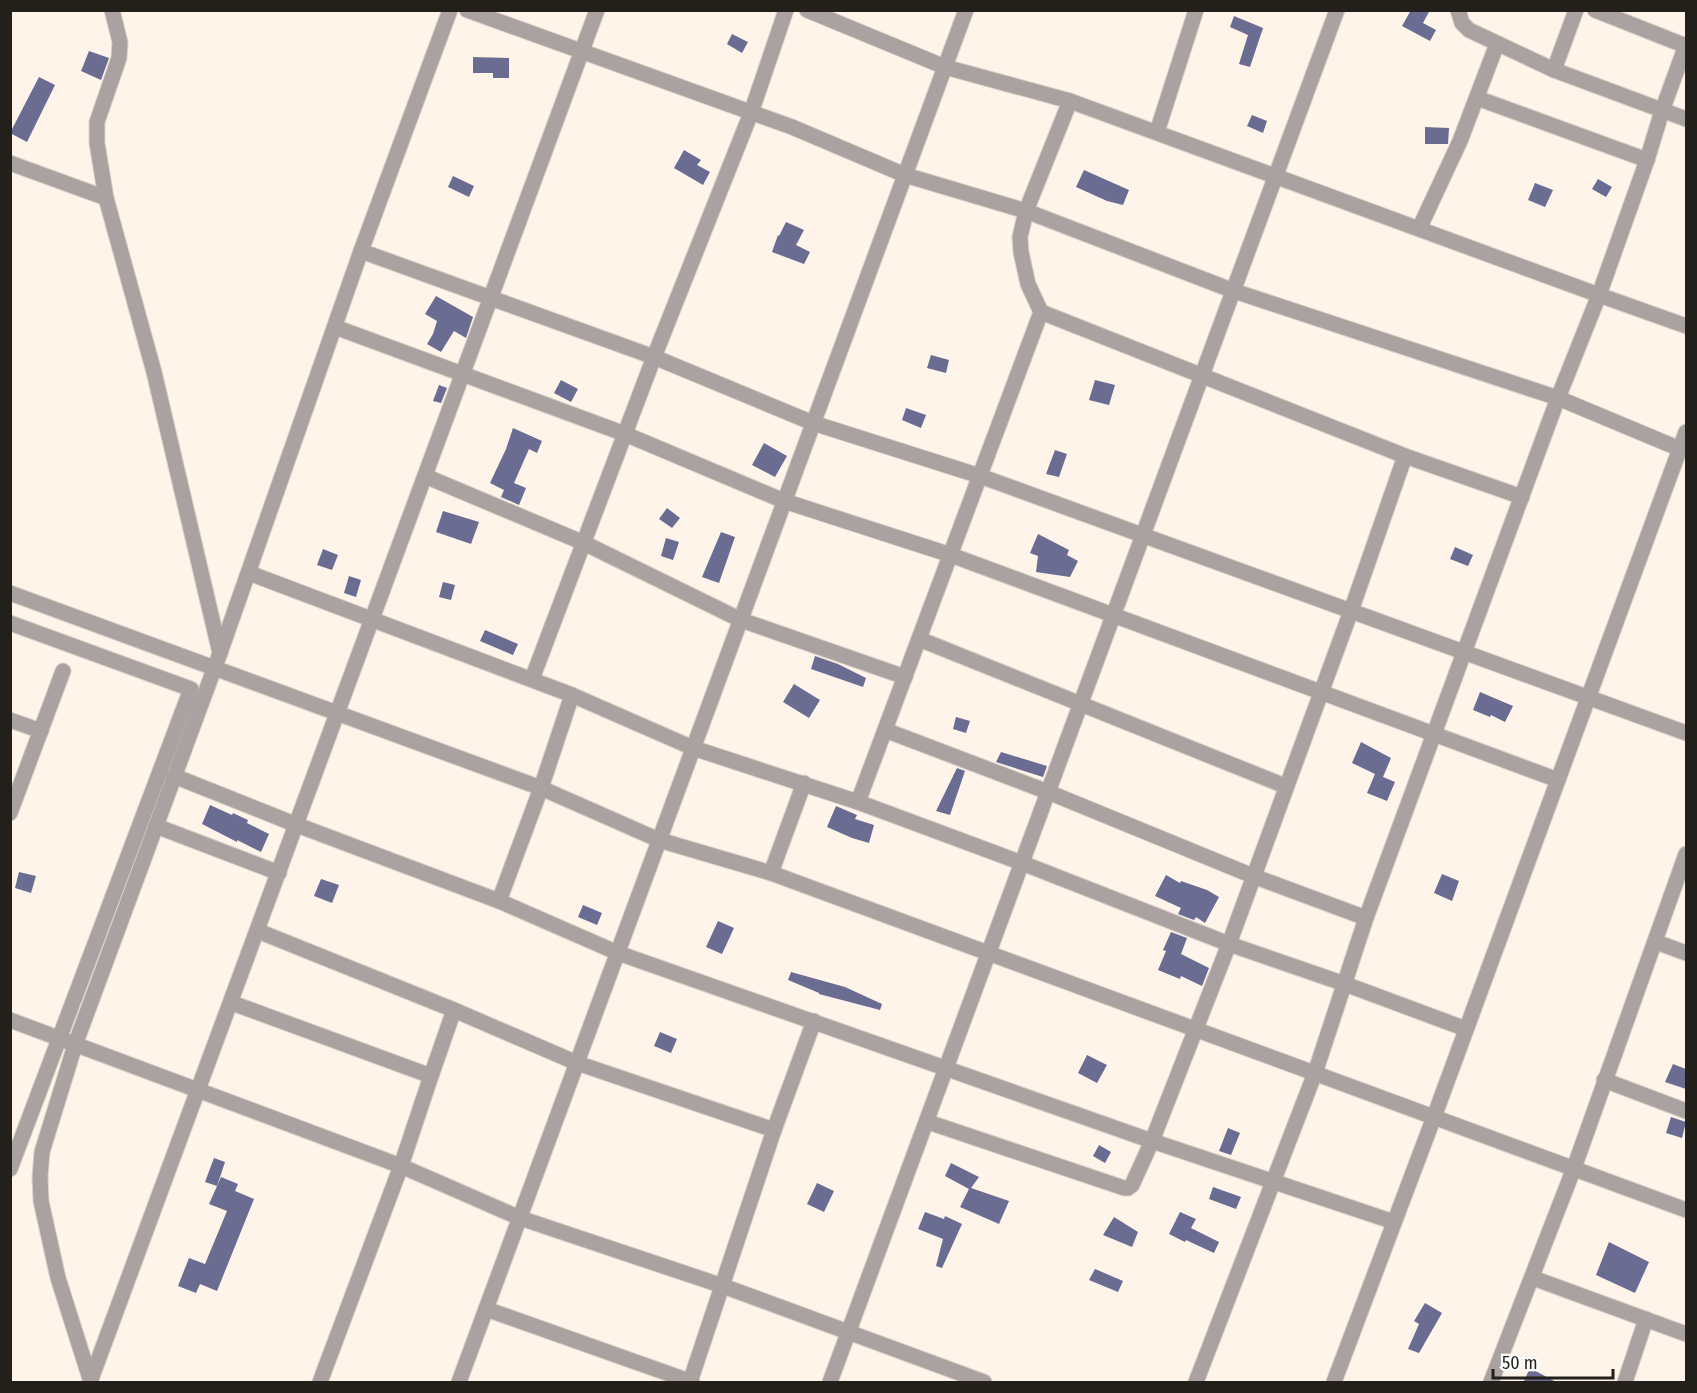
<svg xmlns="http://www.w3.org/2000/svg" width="1697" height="1393" viewBox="0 0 1697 1393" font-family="'Fira Sans Condensed',sans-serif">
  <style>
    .building { fill: #6a6d91 }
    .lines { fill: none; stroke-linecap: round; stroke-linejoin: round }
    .street-casing { stroke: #dbd2c9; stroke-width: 17 }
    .street { stroke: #aaa2a0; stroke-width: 15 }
  </style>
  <rect width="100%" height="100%" fill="#fef4ea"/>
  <g class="building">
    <path d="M 1411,10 L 1430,10 L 1423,23 L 1436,30 L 1430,41 L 1402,26 Z"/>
    <path d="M 1234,16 L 1263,28 L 1250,67 L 1239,64 L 1248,35 L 1230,27 Z"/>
    <path d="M 732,34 L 748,42 L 742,53 L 727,44 Z"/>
    <path d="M 89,51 L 109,58 L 101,80 L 81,71 Z"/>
    <path d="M 473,57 L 509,58 L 509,78 L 493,78 L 493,73 L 473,73 Z"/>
    <path d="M 39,77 L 55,85 L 27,142 L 10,133 Z"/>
    <path d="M 1252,115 L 1267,121 L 1263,133 L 1247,126 Z"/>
    <path d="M 1425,127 L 1449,128 L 1448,144 L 1425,144 Z"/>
    <path d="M 684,150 L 701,160 L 697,165 L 710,172 L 703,185 L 674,168 Z"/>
    <path d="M 1084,170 L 1129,190 L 1123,205 L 1107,201 L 1076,187 Z"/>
    <path d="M 453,176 L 474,186 L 469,197 L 448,187 Z"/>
    <path d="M 1598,179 L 1612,187 L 1606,197 L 1592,189 Z"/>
    <path d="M 1535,183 L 1553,190 L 1545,207 L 1528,200 Z"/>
    <path d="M 786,222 L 804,230 L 796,245 L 810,252 L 804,264 L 772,252 L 778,235 L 779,236 Z"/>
    <path d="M 436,296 L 473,317 L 466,338 L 454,331 L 441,352 L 427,344 L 433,334 L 437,321 L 425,314 Z"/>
    <path d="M 931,355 L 949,360 L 946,373 L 927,368 Z"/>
    <path d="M 561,380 L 578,389 L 571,402 L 554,393 Z"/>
    <path d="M 1095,380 L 1115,385 L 1109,405 L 1089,400 Z"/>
    <path d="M 439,385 L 447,388 L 441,403 L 433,401 Z"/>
    <path d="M 906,408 L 926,415 L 921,428 L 902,420 Z"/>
    <path d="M 513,428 L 542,441 L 537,453 L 529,449 L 514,483 L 526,488 L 519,505 L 501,497 L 504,490 L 490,483 L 506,449 Z"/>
    <path d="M 764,443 L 787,456 L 775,477 L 752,465 Z"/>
    <path d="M 1055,450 L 1067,454 L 1059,477 L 1046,474 Z"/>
    <path d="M 667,508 L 680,518 L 672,528 L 659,519 Z"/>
    <path d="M 443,511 L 479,522 L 471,544 L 436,532 Z"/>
    <path d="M 721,532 L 735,537 L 719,583 L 702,577 Z"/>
    <path d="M 1038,534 L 1069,550 L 1067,555 L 1078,561 L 1070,577 L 1036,572 L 1038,556 L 1030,553 Z"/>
    <path d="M 666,538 L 679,542 L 673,560 L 661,556 Z"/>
    <path d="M 1455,547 L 1473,555 L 1468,566 L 1450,559 Z"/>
    <path d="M 323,549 L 338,555 L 332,570 L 317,565 Z"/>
    <path d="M 349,576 L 361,580 L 356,597 L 344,593 Z"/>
    <path d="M 443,582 L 455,585 L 451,600 L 439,597 Z"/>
    <path d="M 485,630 L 518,644 L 513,655 L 480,641 Z"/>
    <path d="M 815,656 L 838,664 L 866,678 L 863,687 L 811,669 Z"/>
    <path d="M 794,684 L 820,700 L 809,718 L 783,702 Z"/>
    <path d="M 1480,692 L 1513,706 L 1505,722 L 1491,715 L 1490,717 L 1473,710 Z"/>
    <path d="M 956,717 L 970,721 L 966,733 L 953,729 Z"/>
    <path d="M 1361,742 L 1391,758 L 1383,777 L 1395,782 L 1387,801 L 1367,793 L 1375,774 L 1352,763 Z"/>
    <path d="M 1001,752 L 1047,766 L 1043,777 L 996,762 Z"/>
    <path d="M 957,768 L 965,771 L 950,815 L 936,811 Z"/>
    <path d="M 210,805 L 232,815 L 233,813 L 248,820 L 247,823 L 269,834 L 261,852 L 237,840 L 237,842 L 202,824 Z"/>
    <path d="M 836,806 L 857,815 L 855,819 L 874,825 L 869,843 L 852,838 L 827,827 Z"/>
    <path d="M 19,872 L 36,876 L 31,893 L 15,888 Z"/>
    <path d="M 1442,874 L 1459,881 L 1452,901 L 1434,893 Z"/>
    <path d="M 1166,875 L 1180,883 L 1181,881 L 1207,890 L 1219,897 L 1205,923 L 1196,917 L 1194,920 L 1178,914 L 1181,908 L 1155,896 Z"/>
    <path d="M 321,879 L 339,885 L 332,903 L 314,896 Z"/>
    <path d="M 583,905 L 602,913 L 597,925 L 578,917 Z"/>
    <path d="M 718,921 L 734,928 L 722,954 L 706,947 Z"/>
    <path d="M 1171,932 L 1187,938 L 1181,954 L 1209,968 L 1202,986 L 1181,976 L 1180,979 L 1158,970 L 1166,951 L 1163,950 Z"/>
    <path d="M 791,972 L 845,987 L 882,1004 L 880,1010 L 819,994 L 819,993 L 788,980 Z"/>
    <path d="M 660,1032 L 677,1039 L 671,1053 L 654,1046 Z"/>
    <path d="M 1087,1055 L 1107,1065 L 1097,1083 L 1078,1073 Z"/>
    <path d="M 1673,1064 L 1686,1069 L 1686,1089 L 1665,1082 Z"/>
    <path d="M 1671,1117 L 1686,1122 L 1682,1138 L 1666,1133 Z"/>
    <path d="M 1228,1128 L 1240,1133 L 1231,1155 L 1219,1151 Z"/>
    <path d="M 1099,1145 L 1111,1152 L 1105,1163 L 1093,1156 Z"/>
    <path d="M 214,1158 L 225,1162 L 217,1186 L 205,1182 Z"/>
    <path d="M 951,1163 L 979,1177 L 971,1188 L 1009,1201 L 999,1224 L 960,1207 L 969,1189 L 945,1176 Z"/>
    <path d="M 221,1177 L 238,1184 L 235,1191 L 254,1199 L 217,1291 L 200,1284 L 196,1293 L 178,1286 L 189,1258 L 205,1264 L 227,1211 L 209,1204 Z"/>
    <path d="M 817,1183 L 834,1191 L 824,1212 L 807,1204 Z"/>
    <path d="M 1213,1187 L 1241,1197 L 1236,1209 L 1209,1199 Z"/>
    <path d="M 925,1212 L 944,1219 L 945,1216 L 962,1224 L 942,1268 L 936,1266 L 943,1239 L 918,1229 Z"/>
    <path d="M 1180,1212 L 1196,1219 L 1191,1228 L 1219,1242 L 1214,1253 L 1186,1240 L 1185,1242 L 1169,1234 Z"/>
    <path d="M 1114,1217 L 1138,1232 L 1132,1247 L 1103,1235 Z"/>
    <path d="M 1609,1242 L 1649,1262 L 1635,1293 L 1596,1275 Z"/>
    <path d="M 1095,1269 L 1123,1281 L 1118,1292 L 1089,1280 Z"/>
    <path d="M 1425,1303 L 1442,1313 L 1419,1353 L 1408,1349 L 1419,1324 L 1414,1321 Z"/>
    <path d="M 1530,1368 L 1558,1383 L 1523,1383 Z"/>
  </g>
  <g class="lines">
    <g class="street-casing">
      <g id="street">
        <path d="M 112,10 L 120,42 L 119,58 L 97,122 L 97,143 L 106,198 L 154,372 L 220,653"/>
        <path d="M 467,10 L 792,127 L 905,175 L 1026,211 L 1234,291 L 1558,398 L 1680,449"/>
        <path d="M 807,10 L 945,67 L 1070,101 L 1599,295 L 1686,326"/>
        <path d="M 1458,10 L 1462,23 L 1469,30 L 1554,70 L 1686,119"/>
        <path d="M 1595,10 L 1686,46"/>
        <path d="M 1554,70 L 1576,10"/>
        <path d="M 1477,98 L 1647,160"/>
        <path d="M 1070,101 L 1026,211 L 1020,237 L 1021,252 L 1028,284 L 1041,312 L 1405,456 L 1522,497"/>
        <path d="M 1157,132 L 1196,10"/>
        <path d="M 10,163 L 106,198"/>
        <path d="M 1419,229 L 1460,141 L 1497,44"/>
        <path d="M 361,251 L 654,357 L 813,423 L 980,476 L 1686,733"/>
        <path d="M 335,327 L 625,434 L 784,501 L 951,555 L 1558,780"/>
        <path d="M 425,476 L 584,543 L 741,620 L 905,677"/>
        <path d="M 249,573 L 572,695 L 693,748 L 858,802 L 1022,863 L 1229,944 L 1345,984 L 1466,1029"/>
        <path d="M 10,593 L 541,788 L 659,840 L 771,873 L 1686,1210"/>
        <path d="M 10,623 L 191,689 L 10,1169"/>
        <path d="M 919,639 L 1285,786"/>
        <path d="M 532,679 L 654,357 L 751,113 L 786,10"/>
        <path d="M 10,720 L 41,731"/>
        <path d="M 885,730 L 1048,792 L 1253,876 L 1366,918"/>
        <path d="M 174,776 L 297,825 L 499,901 L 618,953 L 1152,1141 L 1394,1222"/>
        <path d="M 858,802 L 1041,312"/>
        <path d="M 10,813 L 63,671"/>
        <path d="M 156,826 L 279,873"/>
        <path d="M 771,873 L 804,783"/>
        <path d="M 499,901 L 541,788 L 572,695"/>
        <path d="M 258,931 L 454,1010 L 577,1063 L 774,1130"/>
        <path d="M 1656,942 L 1686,953"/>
        <path d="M 232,1003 L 431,1076 L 401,1166 L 320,1382"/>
        <path d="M 10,1020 L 401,1166 L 520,1218 L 723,1286 L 984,1382"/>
        <path d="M 431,1076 L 454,1010"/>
        <path d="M 1604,1080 L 1686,1111"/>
        <path d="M 928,1122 L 1124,1188 L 1128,1188 L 1132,1185 L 1152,1141 L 1229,944 L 1351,611 L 1405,456"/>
        <path d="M 1533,1278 L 1686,1334"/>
        <path d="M 486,1309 L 692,1382"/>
        <path d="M 90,1382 L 597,10"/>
        <path d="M 91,1382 L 58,1278 L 41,1201 L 40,1177 L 42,1152 L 75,1045 L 220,653 L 361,251 L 450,10"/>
        <path d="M 459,1382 L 966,10"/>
        <path d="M 690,1382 L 774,1130 L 814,1021"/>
        <path d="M 830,1382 L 1337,10"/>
        <path d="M 1196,1382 L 1315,1073 L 1366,918 L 1558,398 L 1599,295 L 1647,160 L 1662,111 L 1686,45"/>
        <path d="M 1334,1382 L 1434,1117 L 1686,432"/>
        <path d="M 1491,1382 L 1574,1168 L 1686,854"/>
        <path d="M 1625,1382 L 1646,1319"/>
      </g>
    </g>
    <use href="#street" class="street"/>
  </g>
  <rect width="1697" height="1393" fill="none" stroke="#231f1b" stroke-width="24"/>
  <path d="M1493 1369v9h120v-9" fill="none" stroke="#231f1b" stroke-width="3"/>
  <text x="1502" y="1369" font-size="18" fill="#231f1b" stroke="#ffffff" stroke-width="4.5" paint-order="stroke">50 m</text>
</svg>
